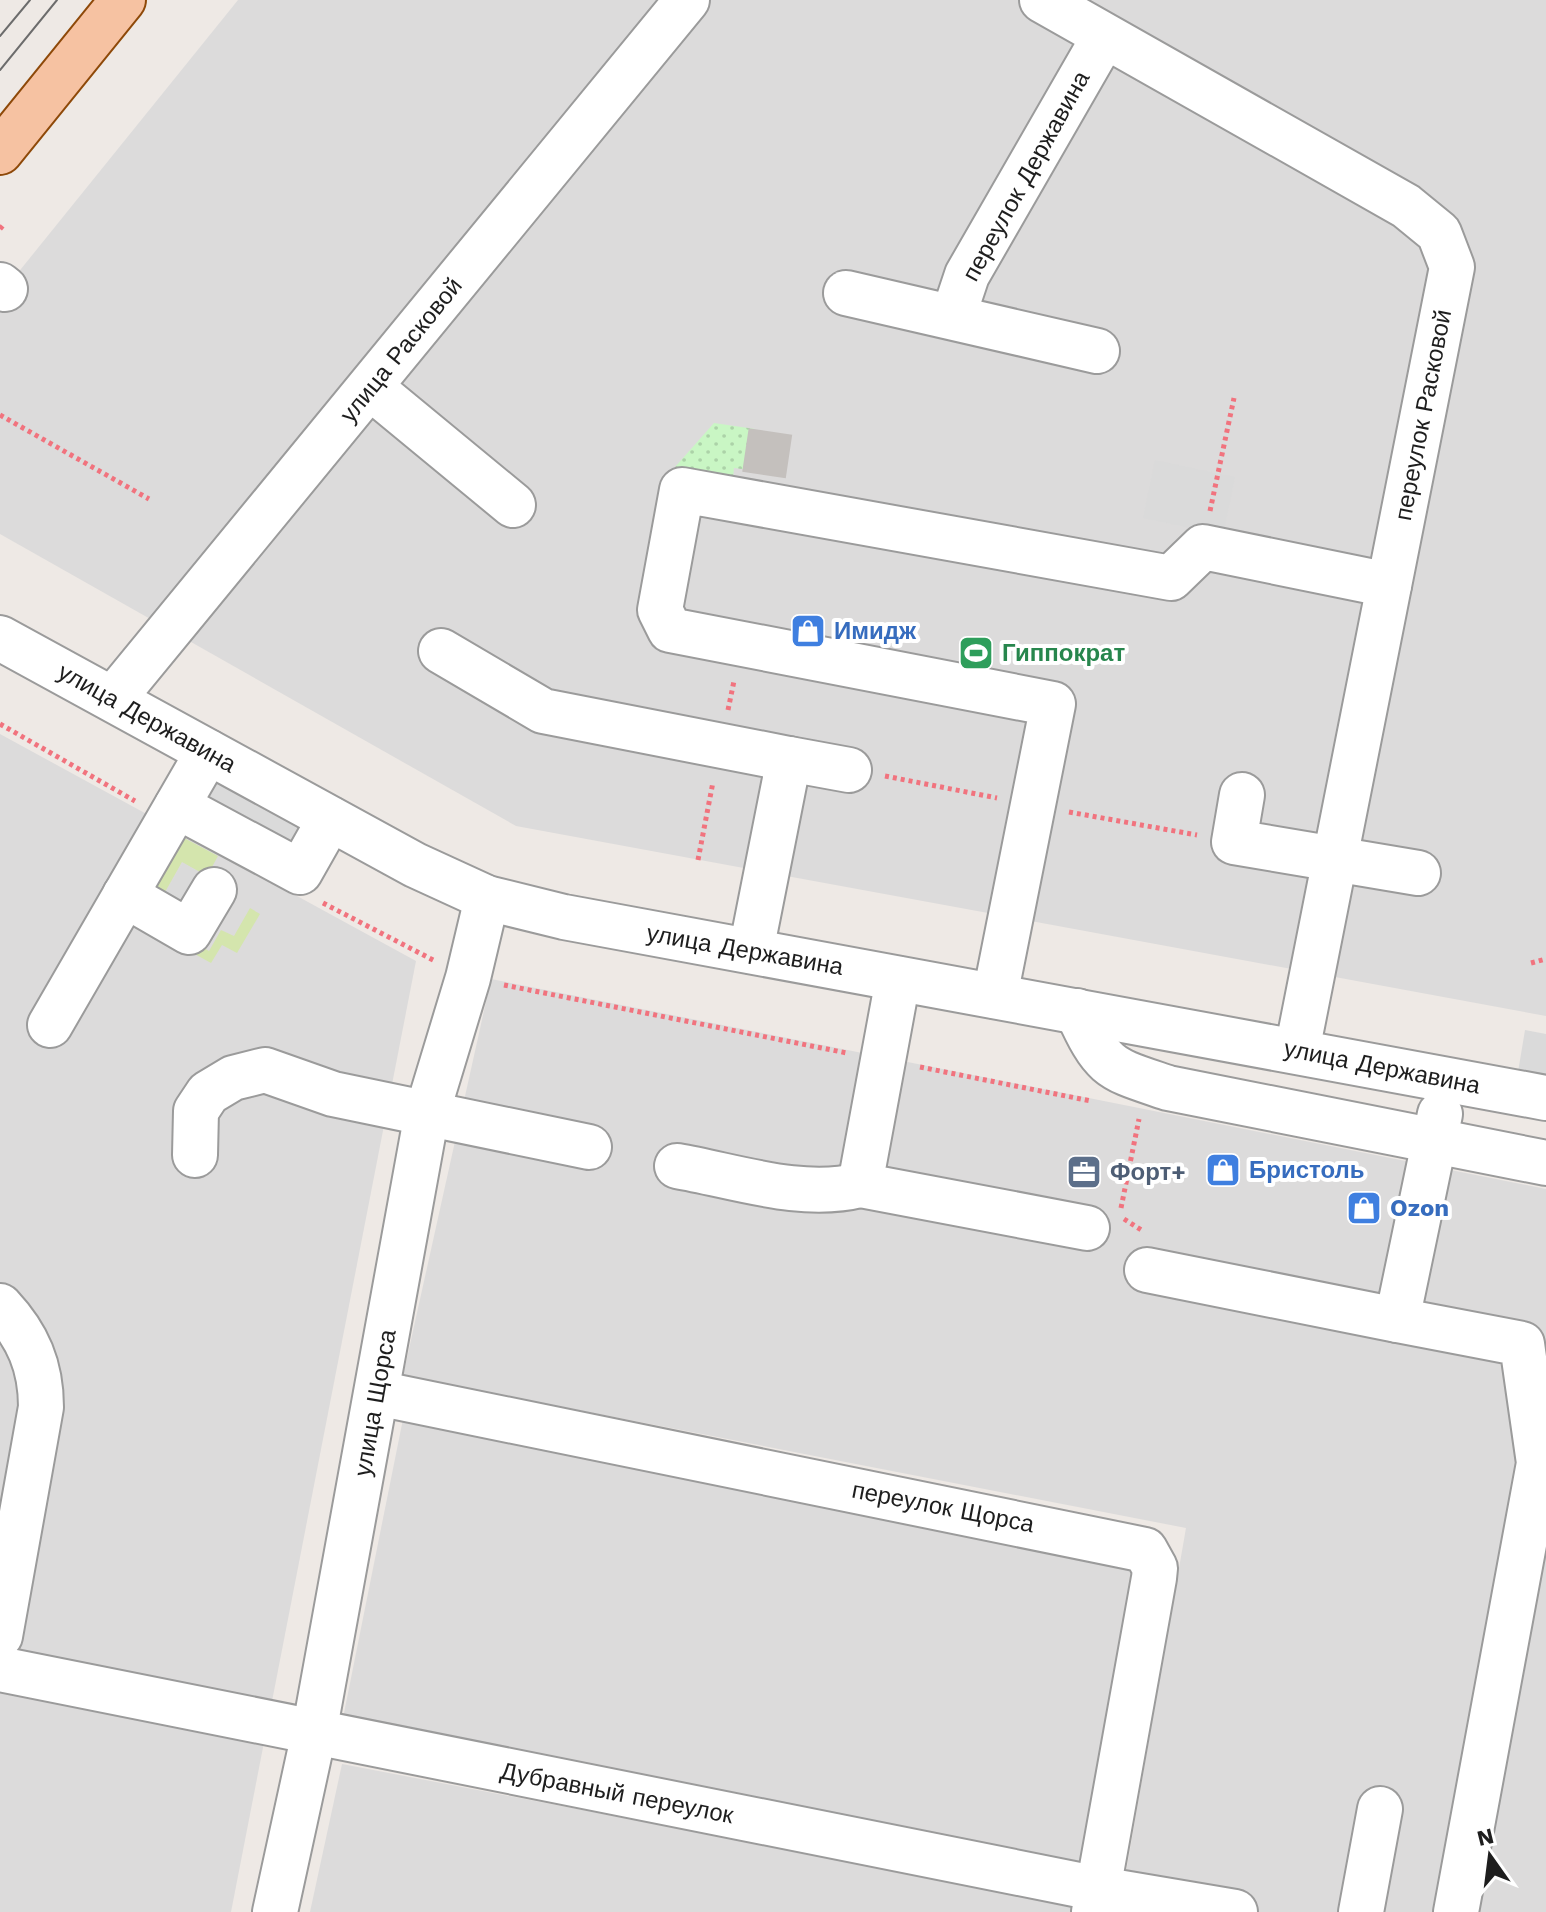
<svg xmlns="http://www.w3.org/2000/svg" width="1546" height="1912" viewBox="0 0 1546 1912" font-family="'Work Sans',sans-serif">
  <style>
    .residential { fill: #dcdbdb }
    .grass { fill: #d4e5ad }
    .park { fill: url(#park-dots) }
    .parking { fill: #dadada }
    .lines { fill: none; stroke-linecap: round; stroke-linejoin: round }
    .minor-tunnel { stroke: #c4c0bd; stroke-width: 44; stroke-dasharray: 44 22; stroke-linecap: butt }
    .minor-casing { stroke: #9b9b9b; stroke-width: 48 }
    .major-casing { stroke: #8e4909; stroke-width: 48 }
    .path { stroke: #f1737e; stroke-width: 5; stroke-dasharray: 4 4; stroke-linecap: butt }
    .minor { stroke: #fff; stroke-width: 44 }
    .major { stroke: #f6c2a2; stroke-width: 44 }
    .tram { stroke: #6c6c6c; stroke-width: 2 }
    .labels { text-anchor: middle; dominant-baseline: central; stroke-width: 8; stroke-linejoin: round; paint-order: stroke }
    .street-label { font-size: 24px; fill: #1e1e1e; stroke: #fff }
    .shop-label { font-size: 24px; font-weight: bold; fill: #366cbe; stroke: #fff; text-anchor: start }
    .leisure-label { font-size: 24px; font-weight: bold; fill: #27864d; stroke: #fff; text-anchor: start }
    .service-label { font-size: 24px; font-weight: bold; fill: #4e5e75; stroke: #fff; text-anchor: start }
  </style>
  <defs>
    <pattern id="park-dots" width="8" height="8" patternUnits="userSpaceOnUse" patternTransform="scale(2)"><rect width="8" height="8" fill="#c9f6c4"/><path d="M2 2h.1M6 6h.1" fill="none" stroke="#acd2a8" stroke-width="1.8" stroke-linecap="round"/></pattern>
  </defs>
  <rect width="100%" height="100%" fill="#eee9e5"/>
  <g class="residential">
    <path d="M 238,0 L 1546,0 L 1546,1016 L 516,826 L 0,534 L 0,295 Z"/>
    <path d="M 0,734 L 416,961 L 231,1912 L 0,1912 Z"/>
    <path d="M 491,979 L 1546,1189 L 1546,1912 L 1119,1912 L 1186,1528 L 403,1376 Z"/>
    <path d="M 403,1419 L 1137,1565 L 1082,1862 L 343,1718 Z"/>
    <path d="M 342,1764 L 1073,1904 L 1071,1912 L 310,1912 Z"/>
  </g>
  <g class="grass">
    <path d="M 171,831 L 218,856 L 207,876 L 182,862 L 160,901 L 139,889 Z"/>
    <path d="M 250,908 L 260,914 L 237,953 L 222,945 L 211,963 L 182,947 L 187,938 L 209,951 L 221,930 L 234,936 Z"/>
  </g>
  <path class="park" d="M 714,423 L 755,429 L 749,470 L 734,468 L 733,478 L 675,467 Z"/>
  <g class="parking">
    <path d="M 1155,460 L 1235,477 L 1223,535 L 1143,518 Z"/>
    <path d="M 218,765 L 333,827 L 303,882 L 188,819 Z"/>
    <path d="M 183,863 L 238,895 L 208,948 L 152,916 Z"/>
    <path d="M 1525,1030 L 1546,1034 L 1546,1078 L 1518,1072 Z"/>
  </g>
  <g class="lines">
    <path class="minor-tunnel" d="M 764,475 L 772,421"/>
    <g class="minor-casing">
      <g id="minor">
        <path d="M 1042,0 L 1406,206 L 1439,233 L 1452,267 L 1297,1051"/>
        <path d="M 0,285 L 5,289"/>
        <path d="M 846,293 L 1097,351"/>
        <path d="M 953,317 L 967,275 L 1104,37"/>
        <path d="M 370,387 L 513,505"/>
        <path d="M 0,638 L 415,865 L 487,898 L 564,917 L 1546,1098"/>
        <path d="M 441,651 L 543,711 L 789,759 L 751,951"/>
        <path d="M 113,699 L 687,0"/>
        <path d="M 789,759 L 849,770"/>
        <path d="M 1242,795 L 1234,842 L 1418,873"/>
        <path d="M 177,806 L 300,872 L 330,819"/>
        <path d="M 125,895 L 189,932 L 214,890"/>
        <path d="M 898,979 L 860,1185 L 1087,1228"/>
        <path d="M 995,996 L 1053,704 L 670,630 L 660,610 L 682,490 L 1171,578 L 1203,547 L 1389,585"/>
        <path d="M 1077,1011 C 1104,1070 1109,1068 1168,1088 L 1546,1163"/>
        <path d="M 50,1025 L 208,752"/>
        <path d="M 195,1155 L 196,1111 L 208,1093 L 233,1078 L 265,1070 L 333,1094 L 589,1147"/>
        <path d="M 677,1166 C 735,1176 802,1200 860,1185"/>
        <path d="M 1147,1270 L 1397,1320 L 1440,1114"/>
        <path d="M 0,1306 C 28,1336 41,1366 41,1407 L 0,1636"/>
        <path d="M 1397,1320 L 1522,1344 L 1539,1463 L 1456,1912"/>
        <path d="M 377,1393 L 1145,1550 L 1155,1568 L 1154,1578 L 1094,1912"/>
        <path d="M 0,1669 L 1099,1889 L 1235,1912"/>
        <path d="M 275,1912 L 314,1733 L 427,1113 L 468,978 L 487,898"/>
        <path d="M 1361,1912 L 1380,1809"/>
      </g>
    </g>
    <g class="major-casing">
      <path id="major" d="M 0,152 L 123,0"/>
    </g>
    <g class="path">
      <path d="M 0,229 L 5,223"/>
      <path d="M 0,415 L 149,499"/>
      <path d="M 1210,511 L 1234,398"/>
      <path d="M 728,710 L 734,681"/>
      <path d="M 0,724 L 135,801"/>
      <path d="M 885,776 L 997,798"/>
      <path d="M 1069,812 L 1197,835"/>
      <path d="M 698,860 L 713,782"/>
      <path d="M 323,903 L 435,961"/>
      <path d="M 1531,963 L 1546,959"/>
      <path d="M 504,985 L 847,1053"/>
      <path d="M 920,1067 L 1091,1101"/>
      <path d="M 1121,1208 L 1139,1119"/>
      <path d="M 1124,1219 L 1143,1231"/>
    </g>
    <use href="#minor" class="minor"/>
    <use href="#major" class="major"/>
    <g class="tram">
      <path d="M 0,36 L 30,0"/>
      <path d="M 0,70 L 57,0"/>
    </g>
  </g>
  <defs>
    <g id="shop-square" transform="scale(1.8)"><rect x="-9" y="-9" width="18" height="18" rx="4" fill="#3f7fe0" stroke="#fff"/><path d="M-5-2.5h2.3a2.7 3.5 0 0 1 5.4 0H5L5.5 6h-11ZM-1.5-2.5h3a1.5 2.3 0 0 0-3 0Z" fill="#fff"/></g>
    <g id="stadium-square" transform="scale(1.8)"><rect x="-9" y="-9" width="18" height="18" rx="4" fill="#2e9e5b" stroke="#fff"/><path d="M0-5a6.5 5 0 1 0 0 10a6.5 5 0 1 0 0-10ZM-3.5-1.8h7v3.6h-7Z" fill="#fff"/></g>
    <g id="office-square" transform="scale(1.8)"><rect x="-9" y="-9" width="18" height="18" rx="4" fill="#5c6f8a" stroke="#fff"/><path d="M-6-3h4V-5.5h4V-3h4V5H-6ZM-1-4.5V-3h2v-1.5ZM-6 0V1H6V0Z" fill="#fff"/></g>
  </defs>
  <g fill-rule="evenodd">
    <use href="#shop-square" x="808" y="631"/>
    <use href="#stadium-square" x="976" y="653"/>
    <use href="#shop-square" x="1223" y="1170"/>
    <use href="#office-square" x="1084" y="1172"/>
    <use href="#shop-square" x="1364" y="1208"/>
  </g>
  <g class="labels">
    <g class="street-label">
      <text transform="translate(1026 176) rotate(-61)">переулок Державина</text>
      <text transform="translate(401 350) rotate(-51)">улица Расковой</text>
      <text transform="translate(1423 415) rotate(-79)">переулок Расковой</text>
      <text transform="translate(147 718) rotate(29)">улица Державина</text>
      <text transform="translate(745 950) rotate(10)">улица Державина</text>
      <text transform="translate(1382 1067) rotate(11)">улица Державина</text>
      <text transform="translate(375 1403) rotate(-80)">улица Щорса</text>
      <text transform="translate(943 1507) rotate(11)">переулок Щорса</text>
      <text transform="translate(617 1793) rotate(11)">Дубравный переулок</text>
    </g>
    <g class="shop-label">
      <text x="834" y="631">Имидж</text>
      <text x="1249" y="1170">Бристоль</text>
      <text x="1390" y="1208">Ozon</text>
    </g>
    <g class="leisure-label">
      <text x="1002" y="653">Гиппократ</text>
    </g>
    <g class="service-label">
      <text x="1110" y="1172">Форт+</text>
    </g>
  </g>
  <g transform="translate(1490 1856) rotate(346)" stroke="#ffffff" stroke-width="6" paint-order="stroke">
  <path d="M0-6L14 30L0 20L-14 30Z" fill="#1e1e1e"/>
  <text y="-12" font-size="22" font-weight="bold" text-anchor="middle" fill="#1e1e1e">N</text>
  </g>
</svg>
